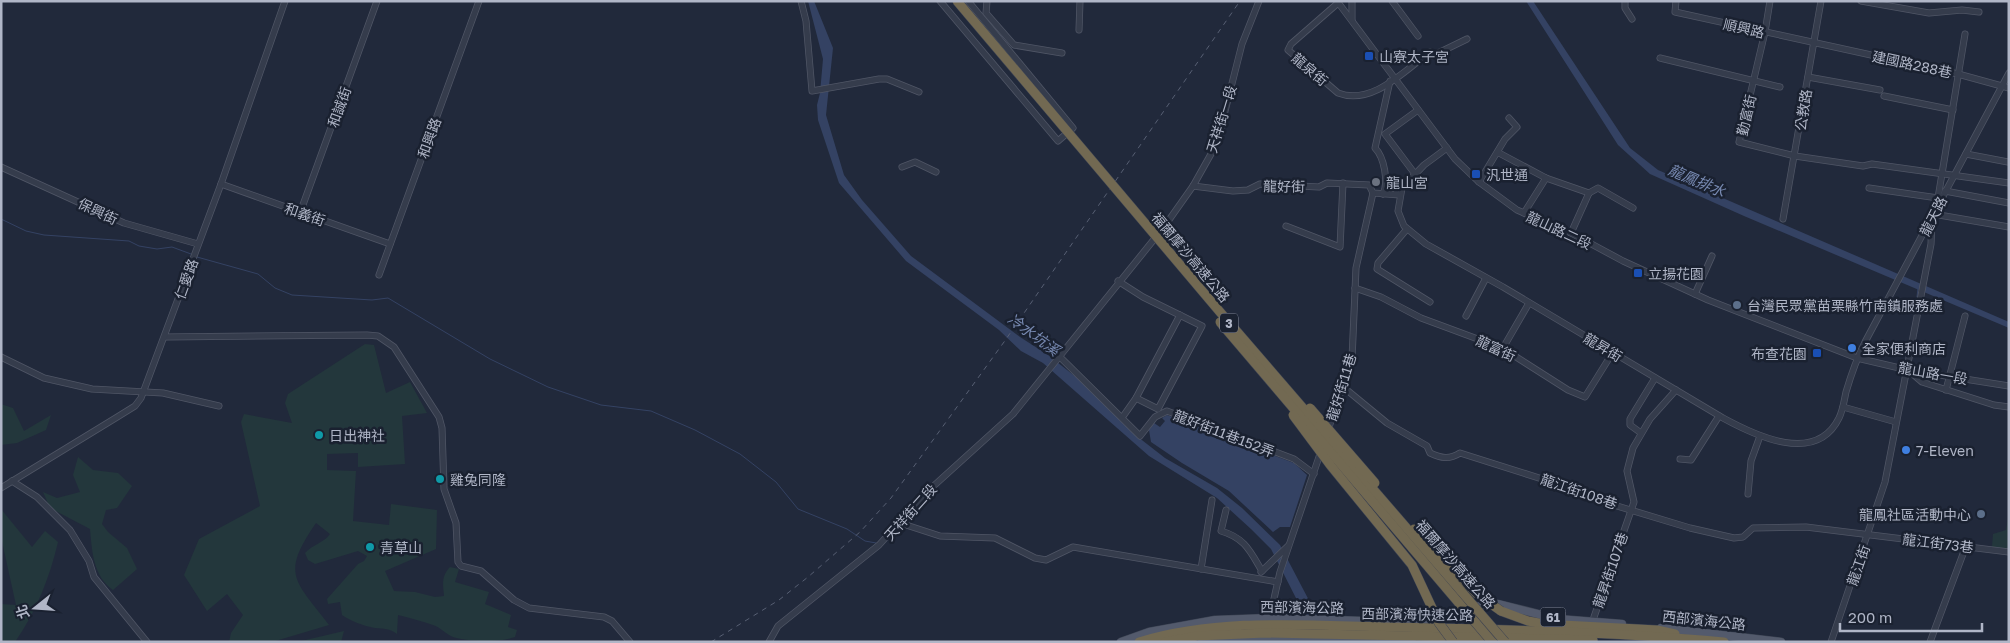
<svg xmlns="http://www.w3.org/2000/svg" width="2010" height="643" viewBox="0 0 2010 643" font-family="'Golos Text','Noto Sans TC',sans-serif">
  <style>
    .green { fill: #23373c }
    .water { fill: #344263 }
    .lines { fill: none; stroke-linecap: round; stroke-linejoin: round }
    .stream { stroke: #344263; stroke-width: 1 }
    .minor-casing { stroke: #505666; stroke-width: 7 }
    .major-casing { stroke: #3e4554; stroke-width: 9 }
    .highway-casing { stroke: #3d4353; stroke-width: 10 }
    .minor { stroke: #353c4c; stroke-width: 5.5 }
    .major { stroke: #535a6c; stroke-width: 8 }
    .highway { stroke: #726952; stroke-width: 9 }
    .rail { stroke: #575f73; stroke-width: 1; stroke-dasharray: 5 5; stroke-linecap: butt }
    .highway-bridge-casing { stroke: #3d4353; stroke-width: 10; stroke-linecap: butt }
    .highway-bridge { stroke: #726952; stroke-width: 9 }
    .transit-dot { fill: #1a4fb4; stroke: #1a2130; stroke-width: 2 }
    .worship-dot { fill: #6b7280; stroke: #1a2130; stroke-width: 2 }
    .service-dot { fill: #5c6f8a; stroke: #1a2130; stroke-width: 2 }
    .shop-dot { fill: #3f7fe0; stroke: #1a2130; stroke-width: 2 }
    .culture-dot { fill: #0f9aa8; stroke: #1a2130; stroke-width: 2 }
    .labels { text-anchor: middle; dominant-baseline: central; stroke-width: 5; stroke-linejoin: round; paint-order: stroke }
    .shield { fill: #1a2130; stroke: #83899a; stroke-width: 1 }
    .shield-label { font-size: 12px; font-weight: bold; fill: #b0b6c7 }
    .street-label { font-size: 14px; fill: #b0b6c7; stroke: #1a2130 }
    .poi-label { font-size: 14px; fill: #b0b6c7; stroke: #1a2130; text-anchor: start }
    .water-label { font-size: 15px; font-style: italic; fill: #7789b1; stroke: #1a2130 }
  </style>
  <rect width="100%" height="100%" fill="#21293b"/>
  <g class="green">
    <path d="M 365,344 L 374,345 L 386,393 L 410,382 L 427,413 L 402,416 L 405,464 L 358,467 L 358,453 L 327,454 L 327,470 L 356,471 L 353,521 L 389,525 L 391,504 L 437,510 L 436,549 L 385,571 L 394,591 L 415,592 L 435,597 L 444,596 C 443,585 441,576 450,567 L 459,569 L 455,582 L 489,592 L 485,604 L 511,615 L 508,627 L 517,630 L 515,637 C 498,643 470,642 453,637 C 446,634 440,627 433,625 C 422,621 410,618 398,615 L 397,634 C 389,628 385,629 375,628 C 363,626 351,621 342,615 L 340,602 L 328,604 L 327,599 L 358,564 L 364,561 L 367,556 L 358,551 L 315,564 L 308,560 L 305,553 C 313,544 324,543 330,534 L 316,523 C 280,575 295,580 329,625 L 272,642 L 229,642 L 231,633 L 243,615 L 227,594 L 207,611 L 184,575 L 199,539 L 260,506 L 241,422 L 244,414 L 292,423 L 285,403 L 288,394 Z"/>
    <path d="M 1,404 L 13,408 L 24,431 L 51,415 L 46,430 L 17,443 L 1,445 Z"/>
    <path d="M 78,457 L 93,470 L 118,473 L 132,486 L 117,508 L 106,510 L 102,524 L 108,532 L 127,548 L 137,569 L 113,590 C 93,576 92,551 90,529 L 50,508 L 43,492 L 57,498 L 80,492 L 73,475 Z"/>
    <path d="M 1,509 L 32,547 L 45,531 L 58,542 C 50,577 36,612 15,642 L 1,642 L 1,604 L 16,605 L 1,537 Z"/>
    <path d="M 2009,513 L 2009,549 L 1992,547 L 1993,534 L 2006,530 Z"/>
    <path d="M 344,631 L 341,642 L 297,642 Z"/>
  </g>
  <g class="water">
    <path d="M 808,1 L 814,1 L 833,48 L 826,115 L 844,175 L 862,200 L 911,256 L 1020,337 L 1048,355 L 1095,392 L 1138,437 L 1165,458 L 1217,488 L 1242,508 L 1280,545 L 1313,608 L 1335,642 L 1326,642 L 1299,604 L 1271,549 L 1251,529 L 1217,498 L 1149,456 L 1043,363 L 1021,351 L 999,330 L 906,261 L 839,183 L 818,120 L 817,105 L 820,93 L 823,59 Z"/>
    <path d="M 1526,1 L 1533,1 L 1630,148 L 1658,170 L 2009,322 L 2009,328 L 1744,216 L 1650,174 L 1618,145 Z"/>
    <path d="M 1167,415 L 1294,463 L 1307,475 L 1290,527 L 1280,527 L 1273,532 L 1229,491 L 1182,463 L 1151,442 L 1149,430 L 1154,423 L 1160,427 L 1165,421 L 1162,418 Z"/>
  </g>
  <g class="lines">
    <g class="stream">
      <path d="M 1,219 L 26,231 L 44,235 L 129,241 L 139,246 L 157,249 L 172,247 L 191,254"/>
      <path d="M 197,257 L 258,274 L 275,288 L 292,295 L 372,300 L 388,298 L 490,359 L 548,387 L 601,405 L 651,411 L 695,430 L 740,454 L 776,482 L 798,509 L 847,529 L 865,541 L 876,543"/>
      <path d="M 1917,297 L 1918,288"/>
    </g>
    <g class="minor-casing">
      <g id="minor">
        <path d="M 801,1 L 806,21 L 812,91 L 879,79 L 887,79 L 919,92"/>
        <path d="M 940,1 L 1058,141 L 1073,128 L 968,1"/>
        <path d="M 987,1 L 986,13 L 1014,45 L 1062,53"/>
        <path d="M 1337,1 L 1455,159 L 1479,182 L 1517,210 L 1571,233 L 1623,261 L 1708,300 L 1857,358 L 1908,370 L 2009,386"/>
        <path d="M 1392,1 L 1418,36"/>
        <path d="M 1625,1 L 1625,8 L 1632,19"/>
        <path d="M 1676,1 L 1675,12 L 1958,74 L 2009,88"/>
        <path d="M 1770,1 L 1765,32 L 1739,142 L 1795,156 L 1863,166 L 1872,164 L 2009,183"/>
        <path d="M 1861,1 L 1929,13 L 1962,10 L 1979,12"/>
        <path d="M 1338,3 L 1291,44 L 1288,50 L 1338,93 C 1372,106 1404,71 1430,52 L 1432,56 L 1467,39"/>
        <path d="M 1352,20 L 1352,1"/>
        <path d="M 1079,30 L 1080,1"/>
        <path d="M 1965,34 L 1938,198 L 1939,215 L 2009,227"/>
        <path d="M 1660,58 L 1780,87"/>
        <path d="M 1808,77 L 1880,90"/>
        <path d="M 1884,96 L 1953,110"/>
        <path d="M 1447,148 L 1424,165 L 1402,188 L 1398,211 L 1404,226 L 1426,244 L 1503,287 L 1723,418 C 1756,436 1816,465 1839,418 C 1843,410 1844,401 1846,392 C 1851,375 1857,358 1865,342 L 2009,73"/>
        <path d="M 1499,153 L 1546,178 L 1589,193"/>
        <path d="M 1966,154 L 2008,162"/>
        <path d="M 1,167 L 124,223 L 198,244"/>
        <path d="M 902,167 L 915,162 L 936,172"/>
        <path d="M 1415,174 L 1385,134 L 1418,110"/>
        <path d="M 1479,182 L 1505,139 L 1517,127 L 1509,118"/>
        <path d="M 221,184 L 390,244"/>
        <path d="M 1193,186 L 1233,191 L 1248,190 L 1260,184 L 1319,187 L 1327,183 L 1369,185 L 1373,193 L 1400,195"/>
        <path d="M 1869,188 L 1938,198"/>
        <path d="M 1945,191 L 2009,203"/>
        <path d="M 1383,194 C 1389,182 1384,157 1375,148 L 1390,81"/>
        <path d="M 300,213 L 377,1"/>
        <path d="M 1524,213 L 1546,178"/>
        <path d="M 1783,219 L 1821,1"/>
        <path d="M 1286,226 L 1340,247 L 1343,183"/>
        <path d="M 1407,229 L 1378,263 L 1377,269 L 1430,302"/>
        <path d="M 1571,233 L 1589,193 L 1598,188 L 1633,208"/>
        <path d="M 379,275 L 479,1"/>
        <path d="M 1118,281 L 1143,297 L 1202,326 L 1158,409 L 1136,398"/>
        <path d="M 1355,288 L 1381,297 L 1421,318 L 1502,348 L 1568,390 L 1585,397 L 1613,352"/>
        <path d="M 1695,294 L 1712,256"/>
        <path d="M 1466,316 L 1486,278"/>
        <path d="M 165,337 L 367,335 L 378,336 L 394,347 L 439,417 L 442,428 L 444,489 L 456,523 L 458,562 L 461,566 L 481,571 L 514,600 L 529,608 L 604,617 L 612,621 L 630,642"/>
        <path d="M 1503,348 L 1529,303"/>
        <path d="M 1,357 L 44,378 L 92,389 L 163,393 L 219,406"/>
        <path d="M 1060,357 L 1140,436 L 1155,417 L 1167,411 L 1294,459 L 1314,474"/>
        <path d="M 1908,370 L 1922,382 L 1994,405 L 2009,407"/>
        <path d="M 1342,386 L 1387,423 L 1427,446 L 1430,453 C 1441,458 1449,460 1460,453 L 1558,484 L 1574,493 L 1690,528 L 1734,538 L 1743,537 L 1753,528 L 1806,527 L 2009,552"/>
        <path d="M 1946,390 L 1965,316"/>
        <path d="M 1843,407 L 1896,422"/>
        <path d="M 1124,415 L 1136,398 L 1180,315"/>
        <path d="M 1328,430 L 1352,359 L 1356,268 L 1373,193"/>
        <path d="M 1641,433 L 1630,425 L 1630,419 L 1655,378"/>
        <path d="M 1680,459 L 1691,460 L 1719,416"/>
        <path d="M 12,481 L 37,497 L 70,530 L 89,561 L 94,577 L 147,642"/>
        <path d="M 1,488 L 114,419 L 135,406 L 141,398 L 221,184 L 285,1"/>
        <path d="M 1748,494 L 1751,461 L 1760,436"/>
        <path d="M 1226,510 L 1221,531 C 1245,538 1250,551 1262,571"/>
        <path d="M 900,523 L 940,536 L 995,538 L 1035,558 L 1046,560 L 1073,547 L 1278,582"/>
        <path d="M 1201,569 L 1212,500"/>
        <path d="M 1261,572 L 1288,546"/>
        <path d="M 1594,617 L 1634,502 L 1627,471 L 1633,448 L 1650,419 L 1676,390"/>
        <path d="M 1269,621 L 1280,572 L 1321,451"/>
        <path d="M 769,642 L 778,626 L 879,545 L 928,491 L 1013,414 L 1164,227 L 1193,186 L 1211,154 L 1221,127 L 1242,44 L 1259,1"/>
        <path d="M 1831,642 L 1885,482 L 1931,244 L 1932,220"/>
        <path d="M 1930,642 L 1966,546"/>
      </g>
    </g>
    <g class="major-casing">
      <g id="major">
        <path d="M 1661,628 L 1781,642"/>
        <path d="M 1121,642 L 1149,632 L 1215,620 L 1269,618 L 1395,622 L 1441,618 L 1482,605 L 1498,604 L 1558,619 L 1622,624"/>
        <path d="M 1202,642 L 1264,638 L 1412,642"/>
      </g>
    </g>
    <g class="highway-casing">
      <g id="highway">
        <path d="M 1501,611 L 1528,621 L 1544,624 L 1657,630 L 1675,634"/>
        <path d="M 1139,642 C 1218,618 1303,625 1384,627 C 1497,629 1612,632 1724,642"/>
        <path d="M 1165,642 L 1197,636 L 1265,633 L 1593,640"/>
      </g>
    </g>
    <use href="#minor" class="minor"/>
    <use href="#major" class="major"/>
    <use href="#highway" class="highway"/>
    <path class="rail" d="M 711,642 L 779,600 L 808,577 L 860,532 L 891,498 L 1004,342 L 1240,1"/>
    <g class="highway-bridge-casing">
      <g id="highway-bridge">
        <path d="M 957,1 L 1220,312 L 1505,642"/>
        <path d="M 1220,322 L 1492,642"/>
        <path d="M 1310,408 L 1375,483"/>
        <path d="M 1293,415 L 1331,466 L 1412,565 L 1439,623 L 1453,642"/>
        <path d="M 1414,529 L 1477,594 L 1501,611"/>
      </g>
    </g>
    <use href="#highway-bridge" class="highway-bridge"/>
  </g>
  <g class="transit-dot">
    <rect x="1364" y="51" width="10" height="10" rx="2.5"/>
    <rect x="1471" y="169" width="10" height="10" rx="2.5"/>
    <rect x="1633" y="268" width="10" height="10" rx="2.5"/>
    <rect x="1812" y="348" width="10" height="10" rx="2.5"/>
  </g>
  <circle class="worship-dot" cx="1376" cy="182" r="5"/>
  <g class="service-dot">
    <circle cx="1737" cy="305" r="5"/>
    <circle cx="1981" cy="514" r="5"/>
  </g>
  <g class="shop-dot">
    <circle cx="1852" cy="348" r="5"/>
    <circle cx="1906" cy="450" r="5"/>
  </g>
  <g class="culture-dot">
    <circle cx="319" cy="435" r="5"/>
    <circle cx="440" cy="479" r="5"/>
    <circle cx="370" cy="547" r="5"/>
  </g>
  <g class="labels">
    <g class="shield">
      <rect x="1220" y="313.5" width="18" height="19" rx="4"/>
      <rect x="1540.5" y="607.5" width="25" height="19" rx="4"/>
    </g>
    <g class="shield-label">
      <text x="1229" y="323">3</text>
      <text x="1553" y="617">61</text>
    </g>
    <g class="street-label">
      <text transform="translate(1744 28) rotate(13)">順興路</text>
      <text transform="translate(1912 64) rotate(12)">建國路288巷</text>
      <text transform="translate(1310 69) rotate(40)">龍泉街</text>
      <text transform="translate(339 107) rotate(-70)">和誠街</text>
      <text transform="translate(1803 110) rotate(-81)">公教路</text>
      <text transform="translate(1746 115) rotate(-77)">勤富街</text>
      <text transform="translate(1221 119) rotate(-73)">天祥街一段</text>
      <text transform="translate(429 138) rotate(-70)">和興路</text>
      <text transform="translate(1284 186) rotate(1)">龍好街</text>
      <text transform="translate(98 211) rotate(25)">保興街</text>
      <text transform="translate(305 214) rotate(19)">和義街</text>
      <text transform="translate(1933 216) rotate(-63)">龍天路</text>
      <text transform="translate(1559 230) rotate(25)">龍山路二段</text>
      <text transform="translate(1191 257) rotate(50)">福爾摩沙高速公路</text>
      <text transform="translate(186 279) rotate(-70)">仁愛路</text>
      <text transform="translate(1603 347) rotate(31)">龍昇街</text>
      <text transform="translate(1496 348) rotate(25)">龍富街</text>
      <text transform="translate(1933 373) rotate(10)">龍山路一段</text>
      <text transform="translate(1341 387) rotate(-73)">龍好街11巷</text>
      <text transform="translate(1224 433) rotate(21)">龍好街11巷152弄</text>
      <text transform="translate(1579 491) rotate(19)">龍江街108巷</text>
      <text transform="translate(910 512) rotate(-48)">天祥街二段</text>
      <text transform="translate(1938 543) rotate(7)">龍江街73巷</text>
      <text transform="translate(1456 564) rotate(49)">福爾摩沙高速公路</text>
      <text transform="translate(1858 565) rotate(-71)">龍江街</text>
      <text transform="translate(1610 570) rotate(-71)">龍昇街107巷</text>
      <text transform="translate(1302 607) rotate(1)">西部濱海公路</text>
      <text transform="translate(1417 614) rotate(1)">西部濱海快速公路</text>
      <text transform="translate(1704 620) rotate(6)">西部濱海公路</text>
    </g>
    <g class="poi-label">
      <text x="1379" y="56">山寮太子宮</text>
      <text x="1486" y="174">汎世通</text>
      <text x="1386" y="182">龍山宮</text>
      <text x="1648" y="273">立揚花園</text>
      <text x="1747" y="305">台灣民眾黨苗栗縣竹南鎮服務處</text>
      <text x="1862" y="348">全家便利商店</text>
      <text x="1807" y="353" text-anchor="end">布查花園</text>
      <text x="329" y="435">日出神社</text>
      <text x="1916" y="450">7-Eleven</text>
      <text x="450" y="479">雞兔同隆</text>
      <text x="1971" y="514" text-anchor="end">龍鳳社區活動中心</text>
      <text x="380" y="547">青草山</text>
    </g>
    <g class="water-label">
      <text transform="translate(1697 180) rotate(23)">龍鳳排水</text>
      <text transform="translate(1034 334) rotate(36)">冷水坑溪</text>
    </g>
  </g>
  <rect width="2010" height="643" fill="none" stroke="#b0b6c7" stroke-width="5"/>
  <g transform="translate(35 608) rotate(253)" stroke="#1a2130" stroke-width="4" paint-order="stroke">
  <path d="M0-4L9 19L0 12L-9 19Z" fill="#b0b6c7"/>
  <text y="-8" font-size="14" font-weight="bold" text-anchor="middle" fill="#b0b6c7">北</text>
  </g>
  <path d="M1840 623v8h142v-8" fill="none" stroke="#b0b6c7" stroke-width="2.5"/>
  <text x="1848" y="623" font-size="15" fill="#b0b6c7" stroke="#1a2130" stroke-width="4" paint-order="stroke">200 m</text>
</svg>
